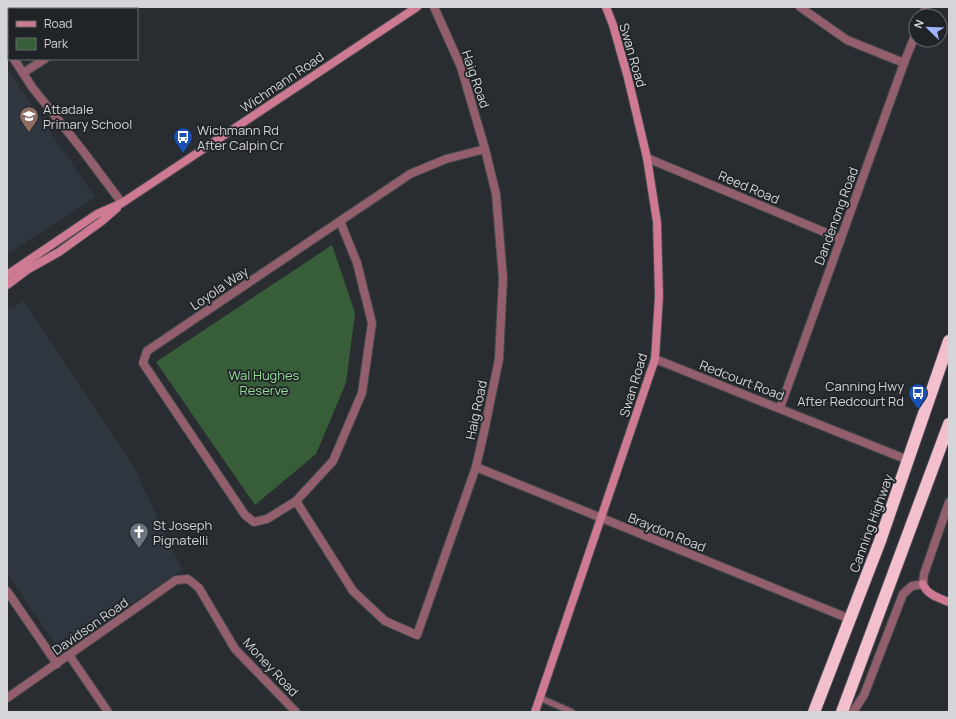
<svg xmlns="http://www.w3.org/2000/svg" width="956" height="719" viewBox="0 0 956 719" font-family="Manrope,sans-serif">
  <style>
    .built { fill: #30363f }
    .green { fill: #375e38 }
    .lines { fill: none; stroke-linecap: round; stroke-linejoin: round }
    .lane-casing { stroke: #44484c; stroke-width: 8 }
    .street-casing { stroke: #44484c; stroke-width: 10 }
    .secondary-casing { stroke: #44484c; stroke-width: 10 }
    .highway-casing { stroke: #44484c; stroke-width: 14 }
    .lane { stroke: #945f6d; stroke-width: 5.5 }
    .street { stroke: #945f6d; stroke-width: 8 }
    .secondary { stroke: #ce7a92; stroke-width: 8 }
    .highway { stroke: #f4bfcc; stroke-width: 12 }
    .labels { text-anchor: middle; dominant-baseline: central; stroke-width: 3.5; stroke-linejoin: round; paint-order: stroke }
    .street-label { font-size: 13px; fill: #d3d5d8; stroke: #202327 }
    .poi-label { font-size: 13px; fill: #d3d5d8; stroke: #202327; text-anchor: start }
    .park-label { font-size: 13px; fill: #93df95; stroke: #202327 }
  </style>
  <rect width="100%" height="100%" fill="#292d31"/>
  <g class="built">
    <path d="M 7,69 L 95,197 L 7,254 Z"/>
    <path d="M 23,300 L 134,467 L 182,570 L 60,651 L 7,573 L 7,307 L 11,309 Z"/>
  </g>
  <path class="green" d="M 332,245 L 355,313 L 346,383 L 316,454 L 255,505 L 156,362 Z"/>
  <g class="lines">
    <g class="lane-casing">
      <path id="lane" d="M 540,698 L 572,712"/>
    </g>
    <g class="street-casing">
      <g id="street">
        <path d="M 800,7 L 847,40 L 904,63"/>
        <path d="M 121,9 L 124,7"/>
        <path d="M 923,16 L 926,7"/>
        <path d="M 7,49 L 9,52"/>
        <path d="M 14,59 L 32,87 L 83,151 L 122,203"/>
        <path d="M 23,73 L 45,59"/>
        <path d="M 647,158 L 841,239"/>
        <path d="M 340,221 L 357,263 L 372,323 L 362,393 L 333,461 L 296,501 L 267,519 L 254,522 L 245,515 L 143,363 L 147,351 L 410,174 L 446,159 L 485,149"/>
        <path d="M 655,359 L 908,460"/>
        <path d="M 780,408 L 904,63 L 916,33"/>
        <path d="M 476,467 L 850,619"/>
        <path d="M 296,501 L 353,591 L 385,621 L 417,635 L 476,467 L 484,432 L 499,359 L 503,278 L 496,194 L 485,149 L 461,67 L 434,7"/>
        <path d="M 7,591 L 57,664"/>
        <path d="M 69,655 L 108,712"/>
        <path d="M 7,698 L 176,580 L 188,579 L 199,588 L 235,649 L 296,712"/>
        <path d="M 853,712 L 864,695 L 903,594 L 912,586 L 923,584 L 924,574 L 949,502"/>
      </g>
    </g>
    <g class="secondary-casing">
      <g id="secondary">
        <path d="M 7,275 L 97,214 L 122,203 L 417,7"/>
        <path d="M 7,285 L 27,270 L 59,252 L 102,221 L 117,208"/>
        <path d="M 923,584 C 927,595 939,598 949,602"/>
        <path d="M 535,712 L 655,359 L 659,296 L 657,222 L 647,158 L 628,78 L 613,25 L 606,7"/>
      </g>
    </g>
    <g class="highway-casing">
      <g id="highway">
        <path d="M 814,712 L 880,541 L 949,341"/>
        <path d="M 842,712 L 949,424"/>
      </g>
    </g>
    <use href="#lane" class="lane"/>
    <use href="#street" class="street"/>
    <use href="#secondary" class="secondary"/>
    <use href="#highway" class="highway"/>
  </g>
  <defs>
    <g id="school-pin" transform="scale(1)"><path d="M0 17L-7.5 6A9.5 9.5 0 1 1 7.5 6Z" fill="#8d6e63" stroke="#202327"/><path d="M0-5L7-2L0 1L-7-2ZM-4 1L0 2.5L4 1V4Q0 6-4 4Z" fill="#fff"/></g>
    <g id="bus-pin" transform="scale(1)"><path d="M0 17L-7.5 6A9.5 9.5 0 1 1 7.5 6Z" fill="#1a4fb4" stroke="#202327"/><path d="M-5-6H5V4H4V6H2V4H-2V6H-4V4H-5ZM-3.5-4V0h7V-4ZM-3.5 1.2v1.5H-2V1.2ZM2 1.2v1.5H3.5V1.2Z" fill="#fff"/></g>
    <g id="church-pin" transform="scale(1)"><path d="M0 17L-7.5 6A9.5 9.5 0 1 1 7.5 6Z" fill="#6b7280" stroke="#202327"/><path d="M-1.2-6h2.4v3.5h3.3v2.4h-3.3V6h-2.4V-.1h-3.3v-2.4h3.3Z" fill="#fff"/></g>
  </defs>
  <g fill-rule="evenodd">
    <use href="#school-pin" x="29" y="116"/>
    <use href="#bus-pin" x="183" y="137"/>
    <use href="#bus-pin" x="918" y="393"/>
    <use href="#church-pin" x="139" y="532"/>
  </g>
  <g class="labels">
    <g class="street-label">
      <text transform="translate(633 55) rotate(74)">Swan Road</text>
      <text transform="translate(476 79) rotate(71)">Haig Road</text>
      <text transform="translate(282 82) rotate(-34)">Wichmann Road</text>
      <text transform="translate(749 187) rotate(23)">Reed Road</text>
      <text transform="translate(836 216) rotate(-70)">Dandenong Road</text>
      <text transform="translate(219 288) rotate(-34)">Loyola Way</text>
      <text transform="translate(742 380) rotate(21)">Redcourt Road</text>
      <text transform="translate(633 385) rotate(-73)">Swan Road</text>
      <text transform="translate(476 410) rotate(-78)">Haig Road</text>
      <text transform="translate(871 523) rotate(-70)">Canning Highway</text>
      <text transform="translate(667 532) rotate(22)">Braydon Road</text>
      <text transform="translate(90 626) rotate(-35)">Davidson Road</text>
      <text transform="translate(271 667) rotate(47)">Money Road</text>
    </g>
    <g class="poi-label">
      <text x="43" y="109">Attadale<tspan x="43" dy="15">Primary School</tspan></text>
      <text x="197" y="130">Wichmann Rd<tspan x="197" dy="15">After Calpin Cr</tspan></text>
      <text x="904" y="386" text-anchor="end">Canning Hwy<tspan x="904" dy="15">After Redcourt Rd</tspan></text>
      <text x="153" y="525">St Joseph<tspan x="153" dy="15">Pignatelli</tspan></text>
    </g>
    <g class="park-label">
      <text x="264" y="375">Wal Hughes<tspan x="264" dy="15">Reserve</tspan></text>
    </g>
  </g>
  <rect width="956" height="719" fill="none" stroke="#d3d5d8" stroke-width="16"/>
  <rect x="8" y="8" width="130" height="52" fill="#202327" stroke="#686a6e"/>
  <rect x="16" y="21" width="20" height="6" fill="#ce7a92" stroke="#686a6e"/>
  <text x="44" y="28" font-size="12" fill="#d3d5d8">Road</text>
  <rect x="16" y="38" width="20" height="12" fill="#375e38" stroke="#686a6e"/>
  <text x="44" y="48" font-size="12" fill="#d3d5d8">Park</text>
  <g transform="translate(928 28) rotate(293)"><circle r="19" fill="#202327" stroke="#686a6e"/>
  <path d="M0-3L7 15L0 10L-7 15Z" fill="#a1b3fd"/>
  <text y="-6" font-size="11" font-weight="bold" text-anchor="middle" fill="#d3d5d8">N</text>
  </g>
</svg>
